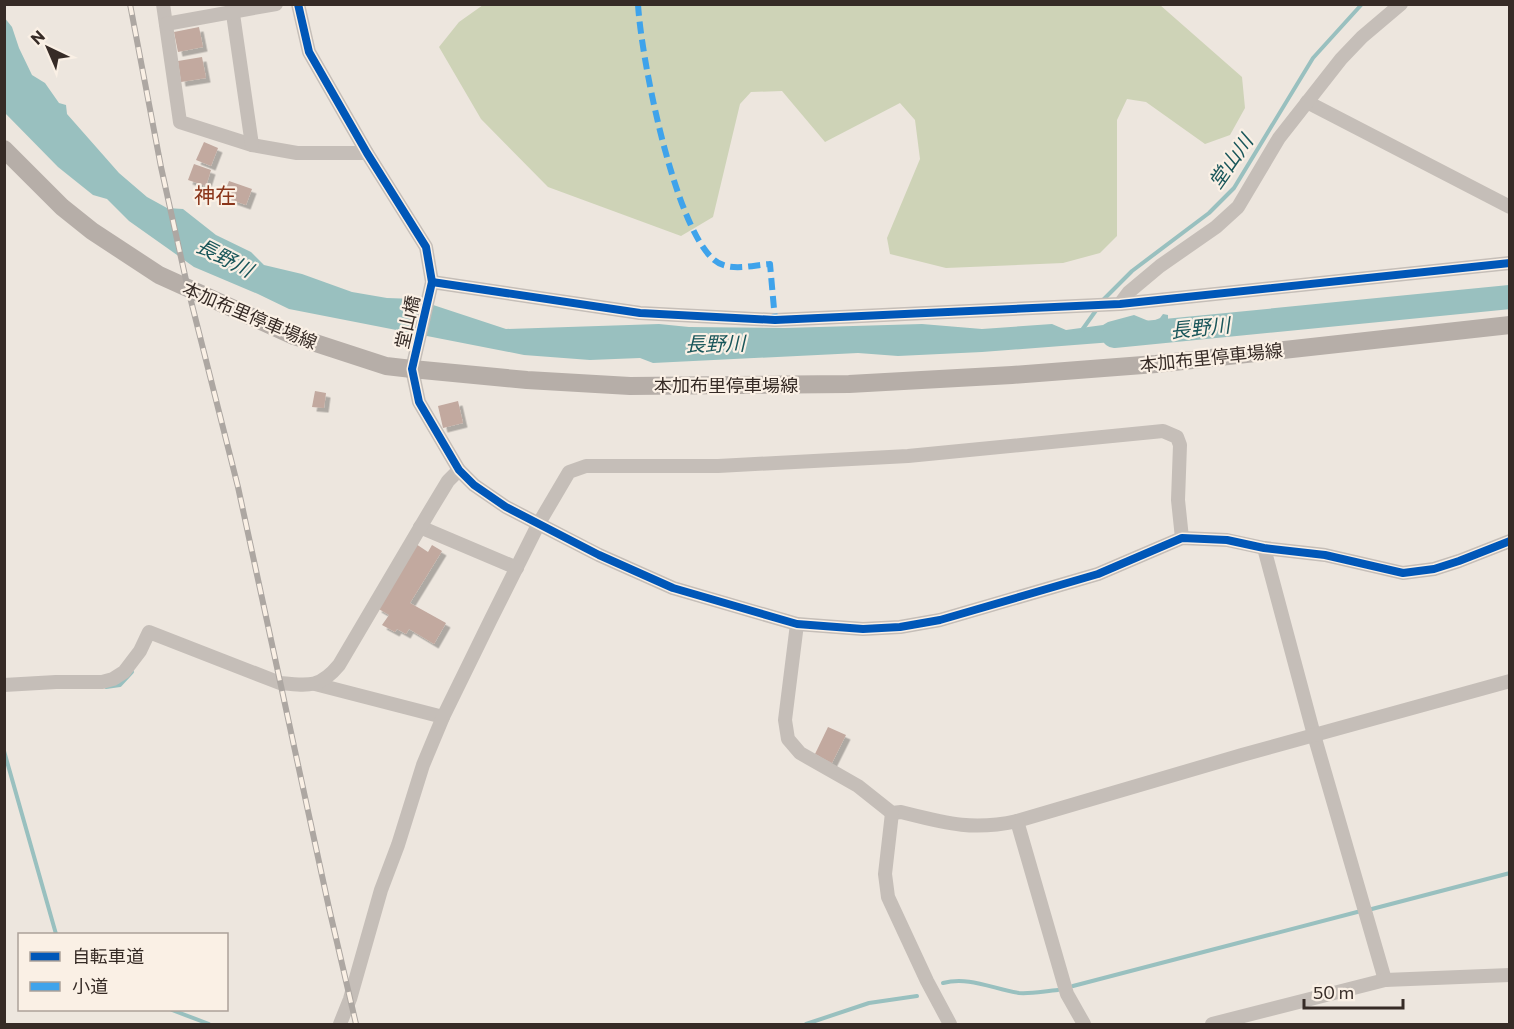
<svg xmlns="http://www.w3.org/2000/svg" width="1514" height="1029" viewBox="0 0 1514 1029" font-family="Commissioner,'Noto Sans JP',sans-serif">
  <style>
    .green { fill: #ced3b7 }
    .water { fill: #99c0bf }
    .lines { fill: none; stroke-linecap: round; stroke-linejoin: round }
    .stream { stroke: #99c0bf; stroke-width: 4 }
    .river { stroke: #99c0bf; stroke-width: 24 }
    .building { fill: #c2a99f; filter: url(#shadow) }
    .minor { stroke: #c5beb8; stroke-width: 14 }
    .secondary { stroke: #b6aea8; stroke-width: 18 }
    .rail-casing { stroke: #ada7a2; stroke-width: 6 }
    .rail { stroke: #faf0e5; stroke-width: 4; stroke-dasharray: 11; stroke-linecap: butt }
    .quiet { stroke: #3fa3eb; stroke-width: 6; stroke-dasharray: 12 6; stroke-linecap: butt }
    .cycleway-casing { stroke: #faf0e5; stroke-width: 11 }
    .cycleway { stroke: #0057b8; stroke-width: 8 }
    .labels { text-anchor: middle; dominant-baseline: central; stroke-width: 4.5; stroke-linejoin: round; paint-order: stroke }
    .street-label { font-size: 18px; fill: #362b26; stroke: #faf0e5 }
    .water-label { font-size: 20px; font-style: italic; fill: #19565a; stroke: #faf0e5 }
    .quarter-label { font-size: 21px; fill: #8a351a; stroke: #faf0e5 }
  </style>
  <defs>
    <filter id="shadow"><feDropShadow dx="4.5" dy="4.5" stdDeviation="0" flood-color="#0004"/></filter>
  </defs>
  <rect width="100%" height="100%" fill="#ede6de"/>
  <path class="green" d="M 483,5 L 1160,5 L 1242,77 L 1245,108 L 1230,135 L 1205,144 L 1146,102 L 1127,99 L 1117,120 L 1117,236 L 1100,253 L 1063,263 L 946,268 L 890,254 L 887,238 L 920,159 L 915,120 L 900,103 L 825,142 L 782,91 L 751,92 L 740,104 L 713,217 L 681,236 L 548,187 L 481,119 L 439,47 L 459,22 Z"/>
  <path class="water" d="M 4,17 L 12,27 L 19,48 L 32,75 L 45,83 L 59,103 L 66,105 L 67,114 L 119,173 L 147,197 L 167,208 L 183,209 L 216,235 L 251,252 L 264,265 L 302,274 L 352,292 L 387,298 L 415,299 L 506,329 L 659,324 L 689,327 L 785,328 L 922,324 L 982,329 L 1052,324 L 1066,330 L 1103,325 L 1108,322 L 1134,315 L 1151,322 L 1160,318 L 1163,314 L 1168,315 L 1168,328 L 1149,329 L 1139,340 L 982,352 L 898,356 L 858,353 L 653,363 L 640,358 L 590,360 L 524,355 L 289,309 L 258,294 L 194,267 L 129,221 L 107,199 L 93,195 L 58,167 L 5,113 Z"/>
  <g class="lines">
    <g class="stream">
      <path d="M 1103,300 L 1132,271 L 1209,213 L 1234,188 L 1313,58 L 1362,4"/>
      <path d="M 1082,330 L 1097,309"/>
      <path d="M 106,687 L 120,685 L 132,672"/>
      <path d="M 4,751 L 56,934"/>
      <path d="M 1368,910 L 1510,873"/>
      <path d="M 943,983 C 969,976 993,989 1019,993 C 1031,994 1045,991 1058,990"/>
      <path d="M 1073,986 L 1361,911"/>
      <path d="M 172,1010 L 209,1024"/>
      <path d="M 806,1024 L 869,1003 L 917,996"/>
    </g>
    <path class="river" d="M 1114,336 L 1510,297"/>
  </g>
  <g class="building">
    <path d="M 199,27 L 203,47 L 178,52 L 174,32 Z"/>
    <path d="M 202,57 L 206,78 L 181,82 L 178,61 Z"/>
    <path d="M 204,142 L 218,148 L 211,166 L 196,160 Z"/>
    <path d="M 194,164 L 211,170 L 206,186 L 188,180 Z"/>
    <path d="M 229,181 L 252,189 L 246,205 L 223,197 Z"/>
    <path d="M 315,391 L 326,393 L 324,408 L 312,407 Z"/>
    <path d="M 458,401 L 463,423 L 443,428 L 438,406 Z"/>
    <path d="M 416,544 L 428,552 L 432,545 L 442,551 L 410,603 L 446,623 L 434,644 L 409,629 L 406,634 L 397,629 L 395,632 L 382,625 L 389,615 L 377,608 Z"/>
    <path d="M 828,727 L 846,735 L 832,763 L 815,754 Z"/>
  </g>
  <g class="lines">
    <g class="minor">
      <path d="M 163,4 L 180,122 L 252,145 L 297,153 L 367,153"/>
      <path d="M 298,4 L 309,52 L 367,153 L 426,247 L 432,282 L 412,369 L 419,402 L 459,470 L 474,485 L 506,507 L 599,555 L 673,588 L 797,624 L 863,629 L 900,627 L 940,620 L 1098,574 L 1182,538 L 1227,540 L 1264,548 L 1325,555 L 1403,573 L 1434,569 L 1459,561 L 1510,541"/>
      <path d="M 233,14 L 252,145"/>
      <path d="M 166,24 L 276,4"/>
      <path d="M 1307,102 L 1510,207"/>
      <path d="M 432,282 L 640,313 L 775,320 L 1120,304 L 1510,263"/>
      <path d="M 1120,304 L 1129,292 L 1160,266 L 1216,227 L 1238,207 L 1279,138 L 1341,59 L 1362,37 L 1401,4"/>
      <path d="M 420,527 L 517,568"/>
      <path d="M 1264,548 L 1314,735 L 1385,980"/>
      <path d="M 797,624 L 785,720 L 788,739 L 800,753 L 858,786 L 892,813 L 901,812 C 945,823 972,831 1017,821 L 1242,755 L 1510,681"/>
      <path d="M 315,684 L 443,717"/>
      <path d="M 4,685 L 56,682 L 102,682 L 113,679 L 124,672 L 140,651 L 149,632 L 280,683 C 309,686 320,688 339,665 L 431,509 L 448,481 L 459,470"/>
      <path d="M 892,813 L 885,874 L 888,897 L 927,981 L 950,1024"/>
      <path d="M 1017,821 L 1067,994 L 1084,1024"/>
      <path d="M 340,1024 L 350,999 L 381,890 L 398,845 L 423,765 L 443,717 L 491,619 L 539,523 L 569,472 L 586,466 L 718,466 L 908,456 L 1163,431 L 1177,437 L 1180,445 L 1178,500 L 1182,538"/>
      <path d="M 1212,1024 L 1385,980 L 1510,975"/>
    </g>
    <path class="secondary" d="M 4,149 L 62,207 L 92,231 L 159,275 L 294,336 L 386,366 L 412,369 L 527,380 L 630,386 L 849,384 L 1012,375 L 1156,364 L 1510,325"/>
    <g class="rail-casing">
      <path id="rail" d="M 130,4 L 161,167 L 188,289 L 238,487 L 329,908 L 356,1024"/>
    </g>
    <use href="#rail" class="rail"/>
    <path class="quiet" d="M 638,4 C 641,58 674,224 713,259 C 728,273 752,265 770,264 L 775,320"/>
    <g class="cycleway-casing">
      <g id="cycleway">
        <path d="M 298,4 L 309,52 L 367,153 L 426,247 L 432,282 L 412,369 L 419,402 L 459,470 L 474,485 L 506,507 L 599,555 L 673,588 L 797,624 L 863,629 L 900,627 L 940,620 L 1098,574 L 1182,538 L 1227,540 L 1264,548 L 1325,555 L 1403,573 L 1434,569 L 1459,561 L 1510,541"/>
        <path d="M 432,282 L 640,313 L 775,320 L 1120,304 L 1510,263"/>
      </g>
    </g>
    <use href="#cycleway" class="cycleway"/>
  </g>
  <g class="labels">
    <g class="street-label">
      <text transform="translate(250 315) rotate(23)">本加布里停車場線</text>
      <text transform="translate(407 322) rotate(-77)">堂山橋</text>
      <text transform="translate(1211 357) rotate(-6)">本加布里停車場線</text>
      <text x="726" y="385">本加布里停車場線</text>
    </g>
    <g class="water-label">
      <text transform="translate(1230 161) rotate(-55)">堂山川</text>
      <text transform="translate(225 257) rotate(27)">長野川</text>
      <text transform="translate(1200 327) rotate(-6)">長野川</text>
      <text transform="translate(715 343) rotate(-1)">長野川</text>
    </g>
    <g class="quarter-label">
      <text x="215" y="194">神在</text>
    </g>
  </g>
  <rect width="1514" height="1029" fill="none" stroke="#362b26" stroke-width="12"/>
  <rect x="18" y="933" width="210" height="78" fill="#faf0e5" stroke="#aca199" stroke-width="1.5"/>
  <rect x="30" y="952" width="30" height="9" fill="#0057b8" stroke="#aca199" stroke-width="1.5"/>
  <text x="72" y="963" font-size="18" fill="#362b26">自転車道</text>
  <rect x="30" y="982" width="30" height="9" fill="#3fa3eb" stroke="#aca199" stroke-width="1.5"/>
  <text x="72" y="993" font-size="18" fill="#362b26">小道</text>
  <g transform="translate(48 48) rotate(316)" stroke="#faf0e5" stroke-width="4.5" paint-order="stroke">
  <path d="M0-4.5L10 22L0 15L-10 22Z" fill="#362b26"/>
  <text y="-9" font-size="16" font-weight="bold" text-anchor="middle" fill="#362b26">N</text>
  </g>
  <path d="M1304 999v9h99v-9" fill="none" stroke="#362b26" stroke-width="3"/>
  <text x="1313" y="999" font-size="18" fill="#362b26" stroke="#faf0e5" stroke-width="4.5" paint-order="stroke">50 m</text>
</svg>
